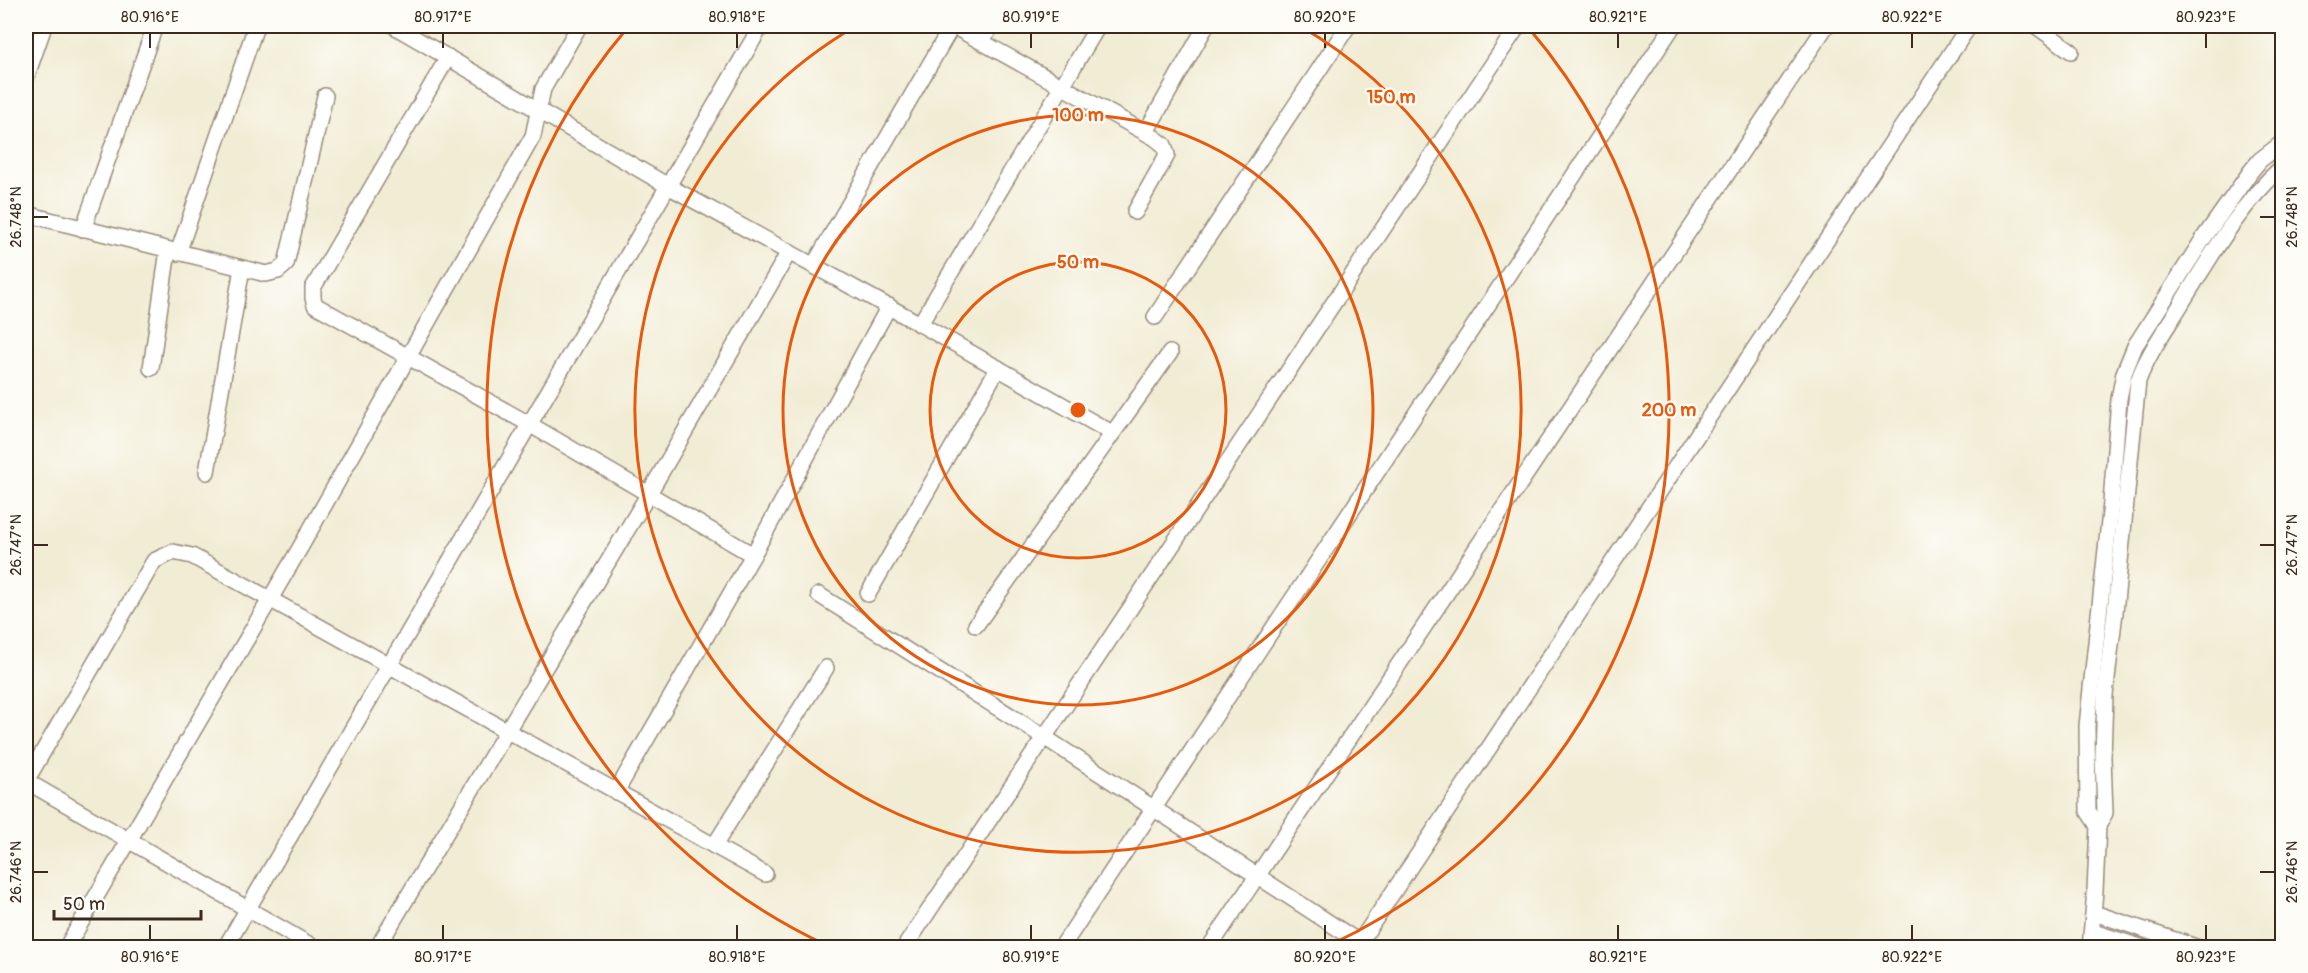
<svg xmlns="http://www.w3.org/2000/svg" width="2308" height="973" viewBox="0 0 2308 973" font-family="Pangolin,sans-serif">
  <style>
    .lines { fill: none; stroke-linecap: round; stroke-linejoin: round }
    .minor-casing { stroke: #968b79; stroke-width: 18 }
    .minor { stroke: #fff; stroke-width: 15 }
    .ticks { fill: none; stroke: #3b2a1e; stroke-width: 2 }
    .ring { fill: none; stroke: #e8590c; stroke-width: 3 }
    .centre { fill: #e8590c; stroke: #fdfcf7; stroke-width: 3 }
    .ring-label { font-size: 18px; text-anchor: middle; font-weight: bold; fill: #e8590c; stroke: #fdfcf7; stroke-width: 4.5; stroke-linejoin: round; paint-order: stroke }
    .neatline { fill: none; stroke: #3b2a1e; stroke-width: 2 }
    .ticks-label { font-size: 15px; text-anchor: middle; fill: #3b2a1e }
  </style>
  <rect width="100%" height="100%" fill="#fdfcf7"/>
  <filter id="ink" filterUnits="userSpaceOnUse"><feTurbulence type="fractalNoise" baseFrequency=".0167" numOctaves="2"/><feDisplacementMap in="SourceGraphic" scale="12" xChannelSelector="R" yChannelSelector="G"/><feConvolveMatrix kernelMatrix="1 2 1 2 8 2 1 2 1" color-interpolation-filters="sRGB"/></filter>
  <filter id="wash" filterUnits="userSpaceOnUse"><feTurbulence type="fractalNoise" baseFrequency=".008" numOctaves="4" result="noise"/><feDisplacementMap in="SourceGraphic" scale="24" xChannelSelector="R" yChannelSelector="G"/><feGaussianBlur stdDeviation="1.35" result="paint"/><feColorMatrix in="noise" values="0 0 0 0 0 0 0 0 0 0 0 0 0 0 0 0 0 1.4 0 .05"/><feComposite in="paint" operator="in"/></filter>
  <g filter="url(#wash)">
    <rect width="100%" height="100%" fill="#f1ecd4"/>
  </g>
  <g filter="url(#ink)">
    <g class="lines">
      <g class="minor-casing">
        <g id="minor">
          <path d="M 394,26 L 668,186 L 920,324 L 1098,26"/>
          <path d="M 953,26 L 1155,138 L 1164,145 L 1167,155 L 1135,212"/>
          <path d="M 2036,26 L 2071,51"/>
          <path d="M 982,41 L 991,26"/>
          <path d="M 448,57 L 313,288 L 313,298 L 315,305 L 529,424 L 753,555"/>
          <path d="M 26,78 L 44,26"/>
          <path d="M 1146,132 L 1206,26"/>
          <path d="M 26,214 L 266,274 L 278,271 L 286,264 L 325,96"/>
          <path d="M 83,229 L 155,26"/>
          <path d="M 178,253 L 256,26"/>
          <path d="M 814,265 L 952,26"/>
          <path d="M 1155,317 L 1348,26"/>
          <path d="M 920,324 L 1112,433"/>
          <path d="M 151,368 L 168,250"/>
          <path d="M 207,472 L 242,268"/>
          <path d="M 868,594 L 998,368"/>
          <path d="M 819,595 L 1044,737 L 1368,948"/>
          <path d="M 976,625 L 1170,353"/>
          <path d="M 26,781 L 154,561 L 173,552 L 192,556 L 765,874"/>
          <path d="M 26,781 L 315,948"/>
          <path d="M 616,792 L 753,555 L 889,306"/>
          <path d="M 2098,826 L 2088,811 L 2087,726 L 2111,503 L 2119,399 L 2124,373 L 2135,346 L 2205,236 L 2251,171 L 2260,160 L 2282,143"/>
          <path d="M 714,846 L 826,668"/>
          <path d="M 2094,913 L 2199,948"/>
          <path d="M 2093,932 L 2143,948"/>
          <path d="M 66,948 L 300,548 L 533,136 L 543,89 L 579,26"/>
          <path d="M 225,948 L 761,26"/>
          <path d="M 377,948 L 648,495 L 789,252"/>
          <path d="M 904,948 L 1518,26"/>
          <path d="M 1061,948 L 1673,26"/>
          <path d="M 1209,948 L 1826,26"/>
          <path d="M 1356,948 L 1969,26"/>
          <path d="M 2090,948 L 2095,891 L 2098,826 L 2105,813 L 2103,757 L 2105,695 L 2115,612 L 2138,381 C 2149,351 2167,328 2183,301 C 2212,254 2241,204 2282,167"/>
        </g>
      </g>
      <use href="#minor" class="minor"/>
    </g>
  </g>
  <path class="ticks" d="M 150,33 L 150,48M 443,33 L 443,48M 737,33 L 737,48M 1031,33 L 1031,48M 1325,33 L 1325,48M 1618,33 L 1618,48M 1912,33 L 1912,48M 2206,33 L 2206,48M 33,217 L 48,217M 2260,217 L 2275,217M 33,545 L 48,545M 2260,545 L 2275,545M 33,872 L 48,872M 2260,872 L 2275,872M 150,925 L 150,940M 443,925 L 443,940M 737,925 L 737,940M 1031,925 L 1031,940M 1325,925 L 1325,940M 1618,925 L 1618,940M 1912,925 L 1912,940M 2206,925 L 2206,940"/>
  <g class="ring">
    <circle cx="1078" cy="410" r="148"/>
    <circle cx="1078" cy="410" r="295"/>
    <path d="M1300 26A443 443 0 1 1 856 26"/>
    <path d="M828 946A591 591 0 0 1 629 26M1527 26A591 591 0 0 1 1328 946"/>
  </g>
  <circle cx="1078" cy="410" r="9" class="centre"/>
  <g class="ring-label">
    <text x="1391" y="103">150 m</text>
    <text x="1078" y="121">100 m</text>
    <text x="1078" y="268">50 m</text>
    <text x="1669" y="416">200 m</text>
  </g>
  <rect width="2308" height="973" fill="none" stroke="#fdfcf7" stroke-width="66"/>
  <path d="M54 910v9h147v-9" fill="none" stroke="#3b2a1e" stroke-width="3"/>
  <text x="63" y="910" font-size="18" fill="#3b2a1e" stroke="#fdfcf7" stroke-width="4.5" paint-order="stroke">50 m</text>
  <rect x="33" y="33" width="2242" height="907" class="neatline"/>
  <g class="ticks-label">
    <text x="150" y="22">80.916°E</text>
    <text x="443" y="22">80.917°E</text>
    <text x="737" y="22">80.918°E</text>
    <text x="1031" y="22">80.919°E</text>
    <text x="1325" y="22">80.920°E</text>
    <text x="1618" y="22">80.921°E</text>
    <text x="1912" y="22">80.922°E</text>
    <text x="2206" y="22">80.923°E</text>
    <text transform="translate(16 217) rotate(-90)" y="5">26.748°N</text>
    <text transform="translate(2292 217) rotate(-90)" y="5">26.748°N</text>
    <text transform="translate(16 545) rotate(-90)" y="5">26.747°N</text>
    <text transform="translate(2292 545) rotate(-90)" y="5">26.747°N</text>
    <text transform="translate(16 872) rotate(-90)" y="5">26.746°N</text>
    <text transform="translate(2292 872) rotate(-90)" y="5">26.746°N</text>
    <text x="150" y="962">80.916°E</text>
    <text x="443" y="962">80.917°E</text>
    <text x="737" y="962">80.918°E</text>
    <text x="1031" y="962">80.919°E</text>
    <text x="1325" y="962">80.920°E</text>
    <text x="1618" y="962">80.921°E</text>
    <text x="1912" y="962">80.922°E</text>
    <text x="2206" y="962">80.923°E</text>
  </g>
</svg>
